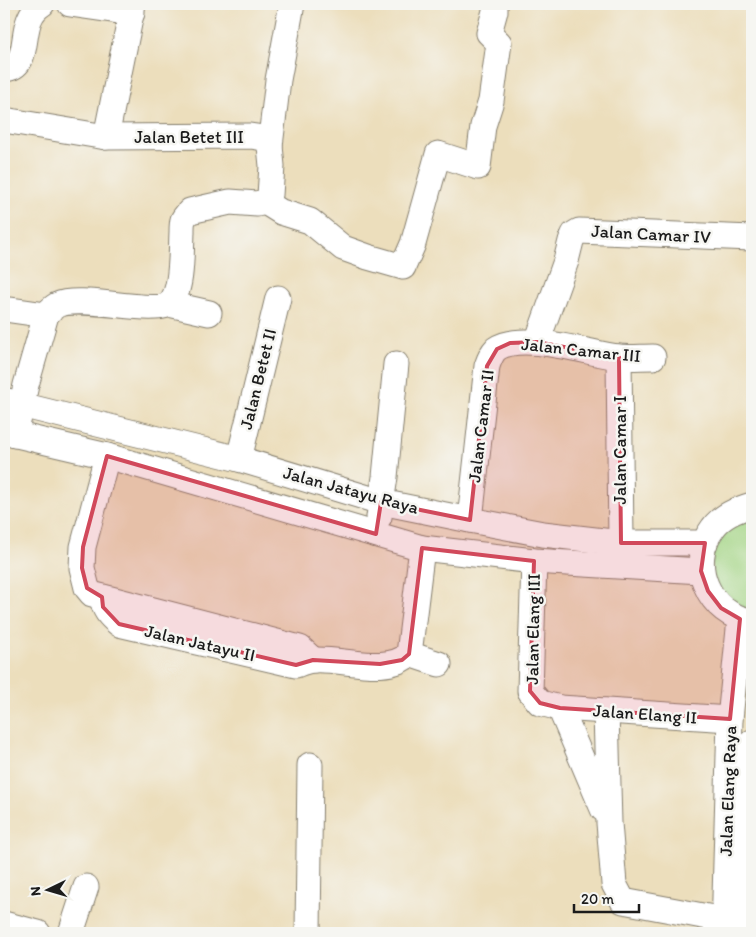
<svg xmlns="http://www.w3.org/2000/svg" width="756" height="937" viewBox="0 0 756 937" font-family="Itim,sans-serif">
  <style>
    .green { fill: #a2d483; stroke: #5f7850 }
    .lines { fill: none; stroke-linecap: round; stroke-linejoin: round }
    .minor-casing { stroke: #847d6c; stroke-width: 27 }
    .minor { stroke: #fff; stroke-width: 25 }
    .marked { fill: #d1495b; fill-opacity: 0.2; stroke: #d1495b; stroke-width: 4; stroke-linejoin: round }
    .labels { text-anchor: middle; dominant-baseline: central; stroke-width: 5; stroke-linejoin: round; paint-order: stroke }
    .street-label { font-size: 18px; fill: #1c1c1c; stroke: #f6f6f2 }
  </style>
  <rect width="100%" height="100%" fill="#f6f6f2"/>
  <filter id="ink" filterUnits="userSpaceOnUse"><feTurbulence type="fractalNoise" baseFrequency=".02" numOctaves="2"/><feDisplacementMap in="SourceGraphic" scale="10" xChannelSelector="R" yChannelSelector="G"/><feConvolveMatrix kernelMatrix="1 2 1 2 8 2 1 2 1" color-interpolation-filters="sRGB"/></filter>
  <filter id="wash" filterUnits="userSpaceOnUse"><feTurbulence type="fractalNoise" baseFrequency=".0096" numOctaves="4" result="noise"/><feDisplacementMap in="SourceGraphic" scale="20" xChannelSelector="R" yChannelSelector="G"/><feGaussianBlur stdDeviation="1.12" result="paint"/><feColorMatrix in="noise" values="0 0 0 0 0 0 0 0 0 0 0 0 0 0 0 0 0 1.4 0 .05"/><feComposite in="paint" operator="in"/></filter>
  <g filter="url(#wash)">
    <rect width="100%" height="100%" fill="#ecdebc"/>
    <path class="green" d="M 752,517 L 752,611 L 727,600 L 712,576 L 713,548 L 729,525 Z"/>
  </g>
  <g filter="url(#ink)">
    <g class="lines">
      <g class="minor-casing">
        <g id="minor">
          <path d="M 70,4 L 132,13"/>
          <path d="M 4,69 C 36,67 14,21 42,4"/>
          <path d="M 4,120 L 106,137 L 250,136 L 264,138 L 270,146 L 272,166 L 270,195 L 265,202 L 257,204 L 230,202 L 190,211 C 188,213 184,217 183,220 C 182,223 182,228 182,232 C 181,249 183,290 170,303 C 157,316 81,294 57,305 C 52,308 49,311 46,315 L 26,385 L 15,435"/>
          <path d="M 106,137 L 133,4"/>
          <path d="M 270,146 L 278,80 L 292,4"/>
          <path d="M 265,202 L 281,212 L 310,221 L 343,248 L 368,257 L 403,267 L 413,244 L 438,154 L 478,167 L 483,126 L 491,101 L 499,43 L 489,33 L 495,11 L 495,4"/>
          <path d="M 169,304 L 209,313"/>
          <path d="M 11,310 L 46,315"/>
          <path d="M 537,342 L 566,261 L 571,241 L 574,234 L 579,231 L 752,238"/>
          <path d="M 619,357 L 621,543"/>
          <path d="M 4,400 L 21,405 L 239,459 L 381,502 L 470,520 L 543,534 L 621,543 L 705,543"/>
          <path d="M 4,432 L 107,456 L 422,548 L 534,561 L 701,571"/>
          <path d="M 107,456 L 83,547 L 82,568 L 87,588 L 92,594 L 300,648 L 313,660"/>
          <path d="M 239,459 L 278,298"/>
          <path d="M 752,505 C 738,509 722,515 713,528 C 686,563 709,616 752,621"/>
          <path d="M 379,517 L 385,477 L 396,364"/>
          <path d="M 470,520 L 487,366 C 489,360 491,354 496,349 C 521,331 588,353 618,357 C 629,358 641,357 653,357"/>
          <path d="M 534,561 L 530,691 L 540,703 L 560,708 L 730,719"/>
          <path d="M 102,597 C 104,610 109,616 119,624 L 296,665 C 301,663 308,660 314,660 C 342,658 388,675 409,654 L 439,664"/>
          <path d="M 409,654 L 422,548"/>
          <path d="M 560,708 L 603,809"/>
          <path d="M 606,711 L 609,823 L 614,884 L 623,901 L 708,917 L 752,920"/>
          <path d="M 4,924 L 38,933"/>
          <path d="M 71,933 L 86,887"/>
          <path d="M 308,933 L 310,765"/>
          <path d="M 724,933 L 730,719 L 740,619"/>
          <path d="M 746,933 L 752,742"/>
        </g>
      </g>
      <use href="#minor" class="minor"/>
    </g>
  </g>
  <path class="marked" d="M 537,342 L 619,357 L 621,543 L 705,543 L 701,571 L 708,591 L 721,608 L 740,619 L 730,719 L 560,708 L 540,703 L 530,691 L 534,561 L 422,548 L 409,654 L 402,660 L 380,664 L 313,660 L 296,665 L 119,624 L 103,607 L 102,597 L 87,588 L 82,568 L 83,547 L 107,456 L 376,534 L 381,502 L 470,520 L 487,366 L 497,349 L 510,343 Z"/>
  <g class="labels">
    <g class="street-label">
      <text x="189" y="137">Jalan Betet III</text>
      <text transform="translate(651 234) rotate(3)">Jalan Camar IV</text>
      <text transform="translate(581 350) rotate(6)">Jalan Camar III</text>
      <text transform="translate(258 379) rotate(-76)">Jalan Betet II</text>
      <text transform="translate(481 426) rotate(-83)">Jalan Camar II</text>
      <text transform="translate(620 450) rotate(-90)">Jalan Camar I</text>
      <text transform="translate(351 490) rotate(15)">Jalan Jatayu Raya</text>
      <text transform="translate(533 629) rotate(-89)">Jalan Elang III</text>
      <text transform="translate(200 643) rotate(13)">Jalan Jatayu II</text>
      <text transform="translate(645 714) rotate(4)">Jalan Elang II</text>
      <text transform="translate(728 791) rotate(-88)">Jalan Elang Raya</text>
    </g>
  </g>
  <rect width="756" height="937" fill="none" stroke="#f6f6f2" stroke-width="20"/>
  <g transform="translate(48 890) rotate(265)" stroke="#f6f6f2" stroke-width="4" paint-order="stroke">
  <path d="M0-4L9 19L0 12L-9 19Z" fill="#1c1c1c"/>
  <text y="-8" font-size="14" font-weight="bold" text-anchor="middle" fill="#1c1c1c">N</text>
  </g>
  <path d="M574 904v8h65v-8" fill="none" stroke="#1c1c1c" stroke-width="2.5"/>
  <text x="581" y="904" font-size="15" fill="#1c1c1c" stroke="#f6f6f2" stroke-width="4" paint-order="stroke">20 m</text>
</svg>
